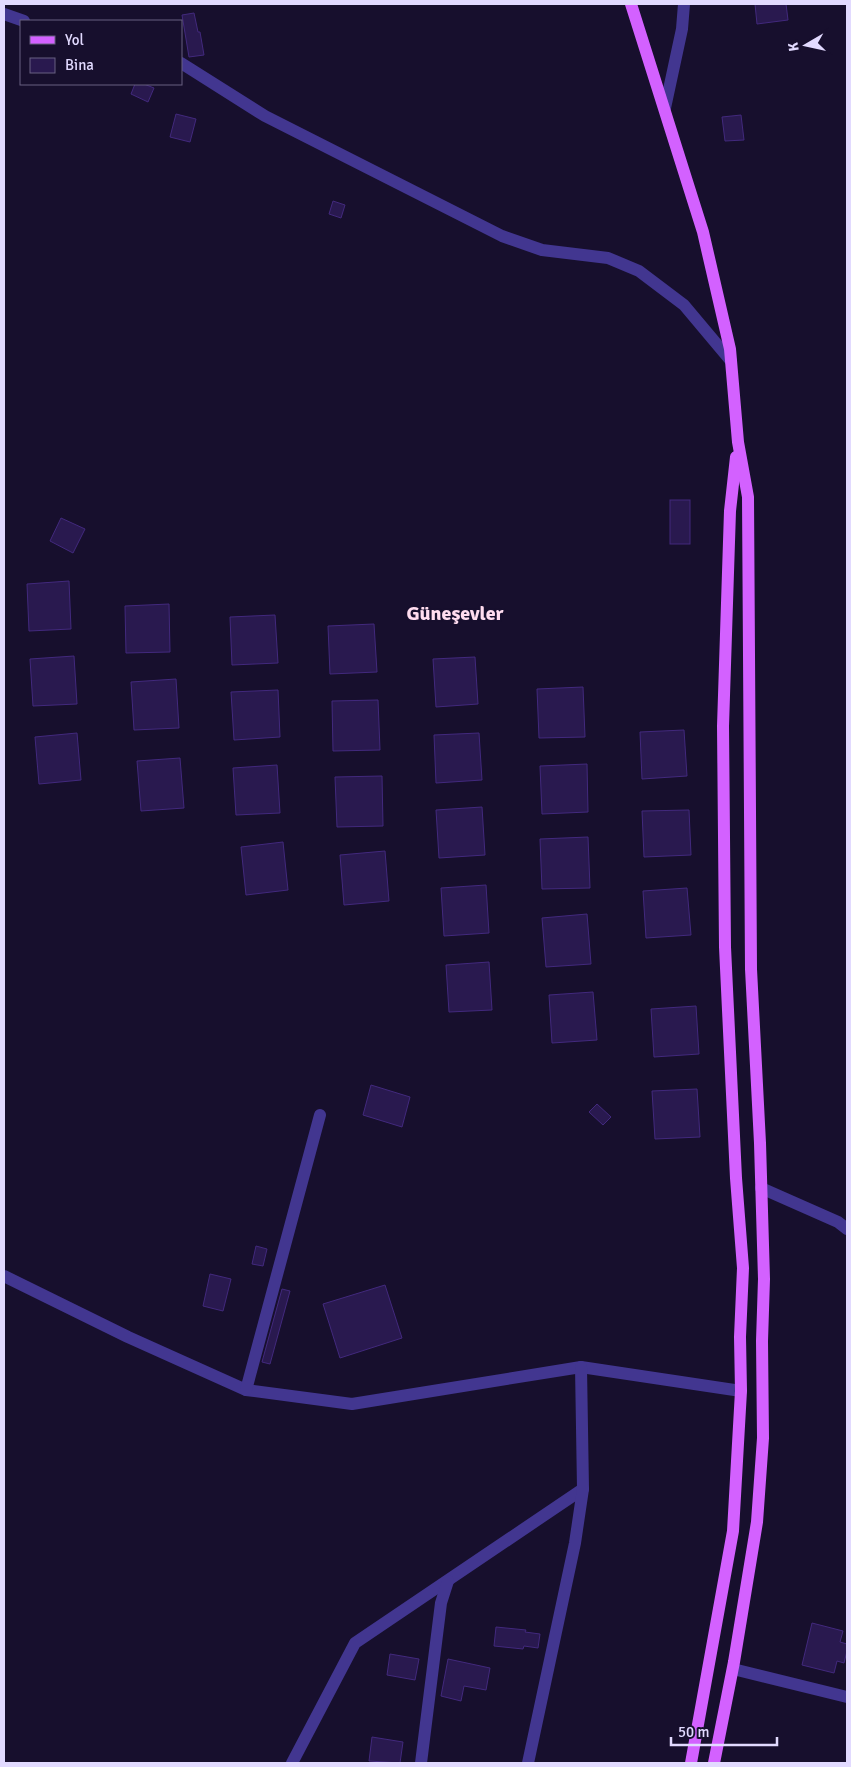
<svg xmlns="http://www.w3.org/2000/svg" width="851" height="1767" viewBox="0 0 851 1767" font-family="Signika,sans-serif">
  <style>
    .building { fill: #29194f; stroke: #42297d }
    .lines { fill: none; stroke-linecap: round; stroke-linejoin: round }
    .minor { stroke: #423690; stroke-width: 12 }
    .major { stroke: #d361ff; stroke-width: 12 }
    .labels { text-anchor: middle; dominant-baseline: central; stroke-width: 4; stroke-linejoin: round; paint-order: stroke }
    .district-label { font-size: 20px; font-weight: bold; fill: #ffdcef; stroke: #170f2d }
  </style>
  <rect width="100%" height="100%" fill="#170f2d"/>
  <g class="building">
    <path d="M 755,4 L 786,4 L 788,20 L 757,24 Z"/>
    <path d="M 194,13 L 198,32 L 200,32 L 204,55 L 189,57 L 182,15 Z"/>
    <path d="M 135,84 L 144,84 L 154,88 L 148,102 L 131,94 Z"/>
    <path d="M 176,114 L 196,119 L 190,142 L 170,137 Z"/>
    <path d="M 741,115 L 744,140 L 725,141 L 722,117 Z"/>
    <path d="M 333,201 L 345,205 L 341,218 L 329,214 Z"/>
    <rect x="670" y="500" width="20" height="44"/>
    <path d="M 61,518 L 85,529 L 73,553 L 50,541 Z"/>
    <path d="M 69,581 L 71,629 L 29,631 L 27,584 Z"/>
    <path d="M 169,604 L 170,652 L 126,653 L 125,606 Z"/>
    <path d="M 275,615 L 278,663 L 232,665 L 230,617 Z"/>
    <path d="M 374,624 L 377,672 L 330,674 L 328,626 Z"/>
    <path d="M 74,656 L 77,704 L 33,706 L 30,659 Z"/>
    <path d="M 475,657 L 478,704 L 436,707 L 433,659 Z"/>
    <path d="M 176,679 L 179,728 L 134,730 L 131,682 Z"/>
    <path d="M 583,687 L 585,737 L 539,738 L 537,689 Z"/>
    <path d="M 278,690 L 280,737 L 234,740 L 231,692 Z"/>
    <path d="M 378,700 L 380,750 L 333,751 L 332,701 Z"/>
    <path d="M 684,730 L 687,776 L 642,779 L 640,732 Z"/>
    <path d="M 77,733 L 81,780 L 39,784 L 35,737 Z"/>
    <path d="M 479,733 L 482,780 L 436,783 L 434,735 Z"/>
    <path d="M 180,758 L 184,808 L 141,811 L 137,761 Z"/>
    <path d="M 587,764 L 588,812 L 542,814 L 540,766 Z"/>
    <path d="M 277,765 L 280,813 L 236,815 L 233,768 Z"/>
    <path d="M 382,776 L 383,826 L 337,827 L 335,777 Z"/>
    <path d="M 482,807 L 485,855 L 439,858 L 436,810 Z"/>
    <path d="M 689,810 L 691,855 L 644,857 L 642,811 Z"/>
    <path d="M 588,837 L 590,888 L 542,889 L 540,839 Z"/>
    <path d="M 283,842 L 288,890 L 246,895 L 241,847 Z"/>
    <path d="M 385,851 L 389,901 L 344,905 L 340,855 Z"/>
    <path d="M 486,885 L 489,933 L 444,936 L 441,888 Z"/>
    <path d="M 687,888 L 691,935 L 646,938 L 643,891 Z"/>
    <path d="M 587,914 L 591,964 L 546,967 L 542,918 Z"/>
    <path d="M 489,962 L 492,1010 L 449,1012 L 446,965 Z"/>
    <path d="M 593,992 L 597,1040 L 552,1043 L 549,995 Z"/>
    <path d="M 696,1006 L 699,1054 L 654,1057 L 651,1009 Z"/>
    <path d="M 371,1085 L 410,1097 L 402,1127 L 363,1115 Z"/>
    <path d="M 697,1089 L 700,1137 L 655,1139 L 652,1091 Z"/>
    <path d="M 597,1104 L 611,1117 L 603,1125 L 589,1112 Z"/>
    <path d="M 256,1246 L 267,1249 L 263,1266 L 252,1264 Z"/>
    <path d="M 210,1274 L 231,1279 L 223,1311 L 203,1306 Z"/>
    <path d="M 385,1285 L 402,1338 L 340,1358 L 323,1304 Z"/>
    <path d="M 282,1289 L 290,1291 L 270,1364 L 262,1362 Z"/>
    <path d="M 812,1623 L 843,1631 L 840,1642 L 847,1644 L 847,1651 L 844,1663 L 837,1661 L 834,1673 L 802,1665 Z"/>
    <path d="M 496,1627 L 526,1630 L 525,1632 L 540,1634 L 538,1648 L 524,1646 L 523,1649 L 494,1646 Z"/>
    <path d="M 390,1654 L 419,1659 L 415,1680 L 387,1675 Z"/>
    <path d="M 448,1659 L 490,1668 L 486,1690 L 464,1686 L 461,1701 L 441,1696 Z"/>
    <path d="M 372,1737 L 403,1742 L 400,1763 L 369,1761 Z"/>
  </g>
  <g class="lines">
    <g class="minor">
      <path d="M 4,14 L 24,21"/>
      <path d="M 181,63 L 265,116 L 502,236 L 542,250 L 608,258 L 639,271 L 684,305 L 731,361"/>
      <path d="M 665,108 L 682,29 L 684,4"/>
      <path d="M 761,1188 L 838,1222 L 847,1229"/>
      <path d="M 4,1276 L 128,1337 L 246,1390 L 352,1404 L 581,1367 L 741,1391"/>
      <path d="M 246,1390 L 320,1115"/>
      <path d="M 733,1669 L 847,1697"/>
      <path d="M 292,1763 L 355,1643 L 583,1489"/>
      <path d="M 421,1763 L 441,1603 L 448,1581"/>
      <path d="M 528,1763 L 575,1543 L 583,1489 L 581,1367"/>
    </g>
    <g class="major">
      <path d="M 631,4 L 703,232 L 730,349 L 738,442 L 748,497 L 751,969 L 760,1143 L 764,1279 L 762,1341 L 763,1438 L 757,1522 L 734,1662 L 714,1763"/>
      <path d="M 691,1763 L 733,1531 L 741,1391 L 740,1337 L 743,1268 L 736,1178 L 725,947 L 723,726 L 730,511 L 736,457"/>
    </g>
  </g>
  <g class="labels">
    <g class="district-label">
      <text x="455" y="613">Güneşevler</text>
    </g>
  </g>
  <rect width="851" height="1767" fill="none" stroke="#e2daff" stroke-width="10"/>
  <rect x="20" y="20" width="162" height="65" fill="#170f2d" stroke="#686081"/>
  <rect x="30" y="36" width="25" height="8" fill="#d361ff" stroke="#686081"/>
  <text x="65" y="45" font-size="15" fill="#e2daff">Yol</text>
  <rect x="30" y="58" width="25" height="15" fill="#29194f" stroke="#686081"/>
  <text x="65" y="70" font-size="15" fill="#e2daff">Bina</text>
  <g transform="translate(806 45) rotate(261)" stroke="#170f2d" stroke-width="4" paint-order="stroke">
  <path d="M0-4L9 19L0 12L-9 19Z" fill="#e2daff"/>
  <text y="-8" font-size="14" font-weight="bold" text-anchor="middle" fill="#e2daff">K</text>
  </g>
  <path d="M671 1737v8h106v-8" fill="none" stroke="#e2daff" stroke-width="2.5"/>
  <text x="678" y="1737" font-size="15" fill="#e2daff" stroke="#170f2d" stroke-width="4" paint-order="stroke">50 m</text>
</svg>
